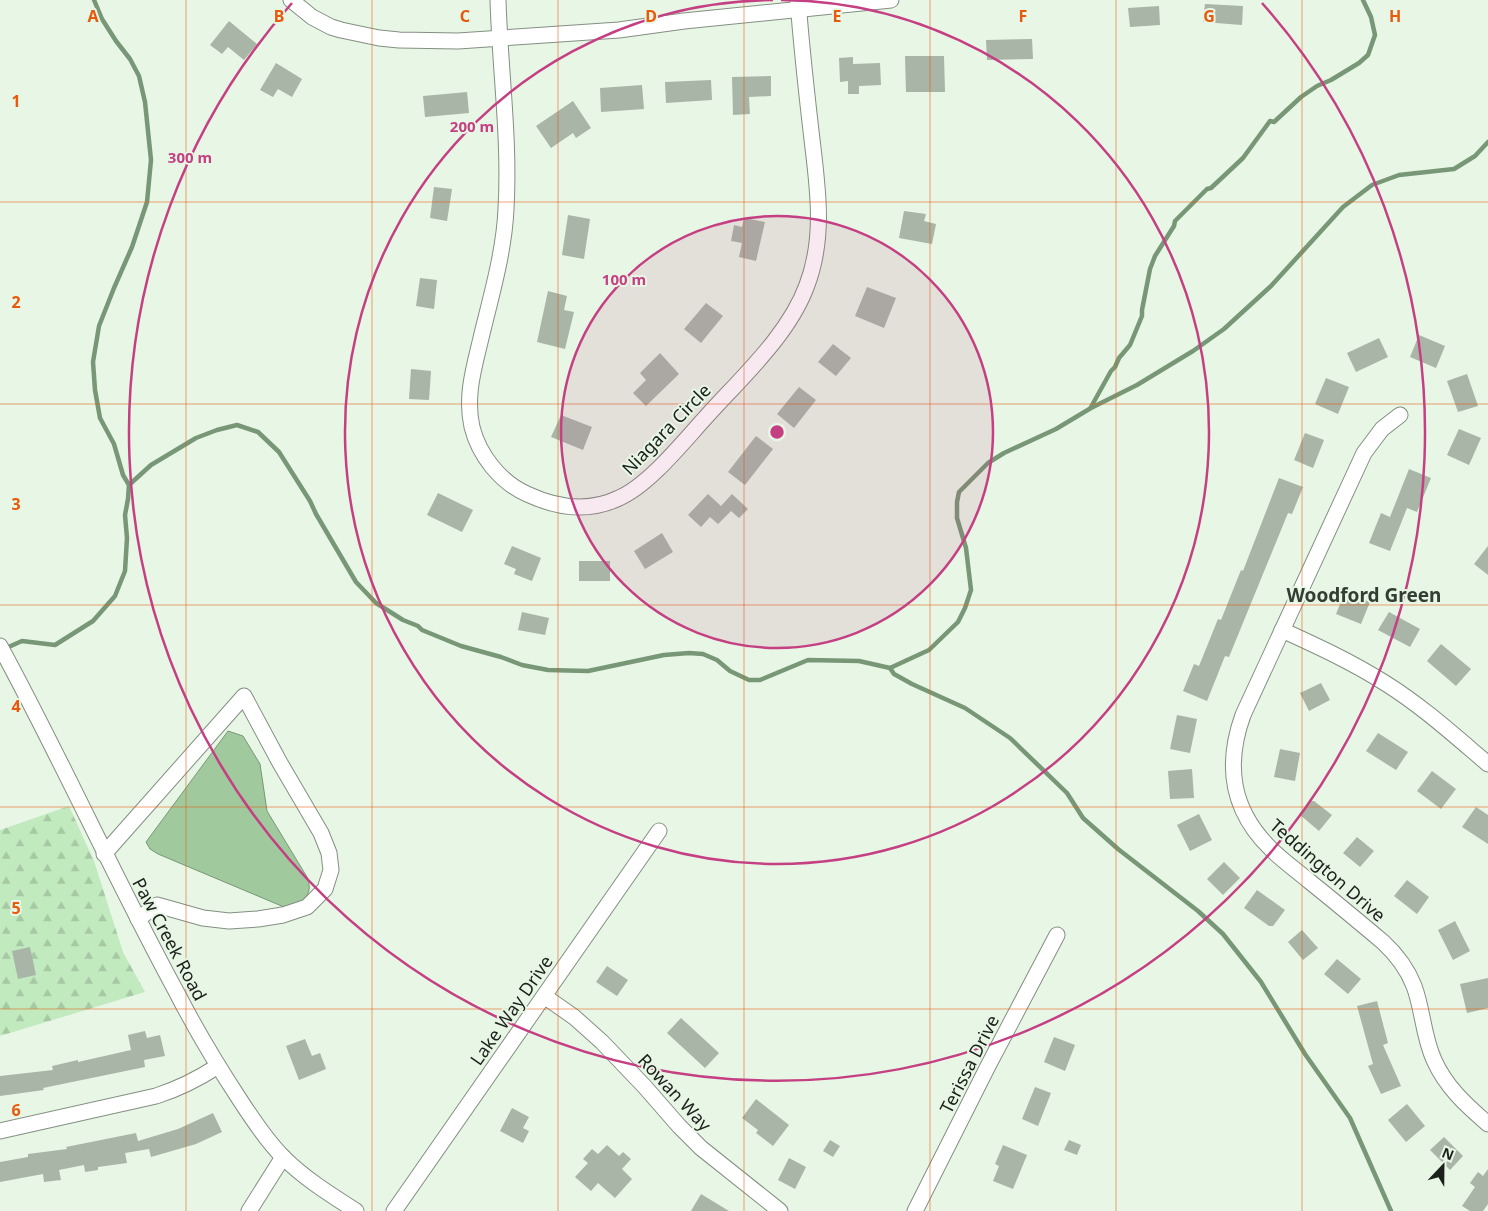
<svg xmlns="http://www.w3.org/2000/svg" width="1488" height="1211" viewBox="0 0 1488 1211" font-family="'Noto Sans',sans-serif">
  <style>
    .forest { fill: url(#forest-firs) }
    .water { fill: #a0ca9d; stroke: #789776 }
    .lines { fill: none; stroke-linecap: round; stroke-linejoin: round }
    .stream { stroke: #789776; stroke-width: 4.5 }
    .building { fill: #a8b5a7 }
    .minor-casing { stroke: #838f82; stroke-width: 17 }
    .minor { stroke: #fff; stroke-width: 15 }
    .grid { fill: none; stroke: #e8590c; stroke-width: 1; stroke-opacity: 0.55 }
    .ring { fill: none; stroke: #c54083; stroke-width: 2.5 }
    .labels { text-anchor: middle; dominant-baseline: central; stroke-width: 4; stroke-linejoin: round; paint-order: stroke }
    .street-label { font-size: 18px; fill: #1b201a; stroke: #e8f6e6 }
    .neighbourhood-label { font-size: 19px; font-weight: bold; fill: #333e32; stroke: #e8f6e6 }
    .grid-label { font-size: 16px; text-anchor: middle; font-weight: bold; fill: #e8590c; stroke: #e8f6e6; stroke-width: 4; stroke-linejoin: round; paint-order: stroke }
    .centre { fill: #c54083; stroke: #e8f6e6; stroke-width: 2.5 }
    .ring-label { font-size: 15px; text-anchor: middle; font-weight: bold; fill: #c54083; stroke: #e8f6e6; stroke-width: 4; stroke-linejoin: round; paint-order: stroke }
  </style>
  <defs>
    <pattern id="forest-firs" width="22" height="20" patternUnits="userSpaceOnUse" patternTransform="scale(1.25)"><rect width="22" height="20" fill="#c2eabf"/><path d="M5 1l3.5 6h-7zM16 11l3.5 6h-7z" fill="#a6c8a4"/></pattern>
  </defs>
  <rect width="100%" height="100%" fill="#e8f6e6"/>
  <path class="forest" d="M 69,806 L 94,861 L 123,952 L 145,992 L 0,1036 L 0,830 Z"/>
  <path class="water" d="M 228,731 L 243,736 L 260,764 L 267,811 L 307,877 C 313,893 306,897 296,907 L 284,907 L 158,854 L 150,849 L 146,842 Z"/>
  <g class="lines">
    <g class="stream">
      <path d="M 1091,407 L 1111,371 L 1115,367 L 1119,358 L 1130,345 L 1142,316 L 1142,310 L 1150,269 L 1155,256 L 1174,226 L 1175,221 L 1207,189 L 1211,188 L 1243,158 L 1270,121 L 1274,122 L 1301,97 L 1317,86 L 1331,80 L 1359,63 L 1368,55 L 1375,35 L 1371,17 L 1363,0"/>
      <path d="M 129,485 L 151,465 L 196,438 L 217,430 L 237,425 L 258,432 L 279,452 L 310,501 L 316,514 L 356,582 L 376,603 L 403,620 L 418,626 L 422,630 L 461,646 L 501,657 L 522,665 L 548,670 L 588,671 L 664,655 L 689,653 L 703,654 L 717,660 L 730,671 L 749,680 L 760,680 L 808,660 L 859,661 L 890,668 L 929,650 L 958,622 L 965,608 L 971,590 L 966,548 L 957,518 L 957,502 L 959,492 L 988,463 L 1004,453 L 1056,429 L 1091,408 L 1137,385 L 1193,351 L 1224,329 L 1271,286 L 1343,207 L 1372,185 L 1399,175 L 1454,169 L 1475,156 L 1488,142"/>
      <path d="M 4,649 L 22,641 L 55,645 L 93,621 L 115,596 L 125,571 L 127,538 L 125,515 L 128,499 L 129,485 L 123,475 L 114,444 L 100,418 L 95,390 L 93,362 L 99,326 L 114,288 L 132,247 L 147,202 L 151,160 L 145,102 L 139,76 L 130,59 L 116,41 L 102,19 L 94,0"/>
      <path d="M 890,668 L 894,674 L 912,684 L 965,708 L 1010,738 L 1067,793 L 1083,818 L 1118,849 L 1198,911 L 1223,934 L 1261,982 L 1305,1054 L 1350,1118 L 1391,1211"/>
    </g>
  </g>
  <g class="building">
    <path d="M 1205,4 L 1243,6 L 1242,25 L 1203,22 Z"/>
    <path d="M 1159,6 L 1160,25 L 1130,27 L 1128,8 Z"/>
    <path d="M 229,21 L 257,44 L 244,60 L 228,47 L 222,54 L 210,45 Z"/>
    <path d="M 1032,39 L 1033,59 L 987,60 L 986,40 Z"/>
    <path d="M 905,56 L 944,56 L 945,92 L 906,92 Z"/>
    <path d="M 853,57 L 853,64 L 880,63 L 881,85 L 859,86 L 859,94 L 848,94 L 848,81 L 840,82 L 839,58 Z"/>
    <path d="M 276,63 L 302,79 L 292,97 L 278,89 L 273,97 L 260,90 Z"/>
    <path d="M 771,76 L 771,96 L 749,97 L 750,114 L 733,115 L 732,77 Z"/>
    <path d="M 711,80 L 712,100 L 666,103 L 665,82 Z"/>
    <path d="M 642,85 L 644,109 L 601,112 L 600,88 Z"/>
    <path d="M 467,92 L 469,113 L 425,117 L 423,96 Z"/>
    <path d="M 573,101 L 591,128 L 576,138 L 573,133 L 551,148 L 536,126 Z"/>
    <path d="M 434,187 L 452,189 L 447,221 L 430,218 Z"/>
    <path d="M 904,211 L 926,214 L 924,221 L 936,224 L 932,244 L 899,238 Z"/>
    <path d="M 568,215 L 590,219 L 584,259 L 562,255 Z"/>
    <path d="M 744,218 L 765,222 L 756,261 L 739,257 L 742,243 L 731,241 L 734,225 L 742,227 Z"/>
    <path d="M 420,278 L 437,280 L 434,309 L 416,306 Z"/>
    <path d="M 867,287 L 896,298 L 884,328 L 855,316 Z"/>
    <path d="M 548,291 L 567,296 L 564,310 L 574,312 L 565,349 L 537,342 Z"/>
    <path d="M 706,303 L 723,316 L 701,343 L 684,329 Z"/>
    <path d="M 1419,335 L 1445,346 L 1436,368 L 1410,357 Z"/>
    <path d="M 1379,338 L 1388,357 L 1356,372 L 1347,353 Z"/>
    <path d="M 833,344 L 851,358 L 836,376 L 818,362 Z"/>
    <path d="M 660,353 L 679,374 L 646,406 L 633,393 L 646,380 L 640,373 Z"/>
    <path d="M 411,369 L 431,371 L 429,400 L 409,399 Z"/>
    <path d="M 1467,374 L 1478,406 L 1458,412 L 1447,381 Z"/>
    <path d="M 1326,378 L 1349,387 L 1338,414 L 1315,404 Z"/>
    <path d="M 799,387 L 816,400 L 794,428 L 777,414 Z"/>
    <path d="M 561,415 L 592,427 L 583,450 L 551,437 Z"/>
    <path d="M 1459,429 L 1481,438 L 1469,465 L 1447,455 Z"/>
    <path d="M 1305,433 L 1324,440 L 1313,468 L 1294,460 Z"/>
    <path d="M 756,436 L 773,449 L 745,485 L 728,472 Z"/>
    <path d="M 1409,469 L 1431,478 L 1417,512 L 1407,508 L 1390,551 L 1369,543 L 1381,513 L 1390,517 Z"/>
    <path d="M 1279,478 L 1303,487 L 1292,514 L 1288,513 L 1229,657 L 1225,656 L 1207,701 L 1183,691 L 1194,664 L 1199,666 L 1218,619 L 1221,620 L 1241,570 L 1243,571 Z"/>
    <path d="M 438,493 L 473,510 L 462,532 L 427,515 Z"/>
    <path d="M 708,494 L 721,506 L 732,494 L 748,509 L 739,518 L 731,511 L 718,524 L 710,517 L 701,527 L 688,515 Z"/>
    <path d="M 662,533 L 673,552 L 645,569 L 634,551 Z"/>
    <path d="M 512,546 L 541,558 L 532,581 L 514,574 L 516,569 L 504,564 Z"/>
    <path d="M 1488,546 L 1488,575 L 1474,564 Z"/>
    <rect x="579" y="561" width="31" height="20"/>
    <path d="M 1345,592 L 1370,602 L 1361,624 L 1336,614 Z"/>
    <path d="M 522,612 L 549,618 L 545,635 L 518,630 Z"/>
    <path d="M 1389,612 L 1420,629 L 1410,647 L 1378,630 Z"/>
    <path d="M 1441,644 L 1471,669 L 1456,686 L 1427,661 Z"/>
    <path d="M 1321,683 L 1330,700 L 1309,711 L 1300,693 Z"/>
    <path d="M 1177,715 L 1197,719 L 1190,753 L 1170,749 Z"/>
    <path d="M 1378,733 L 1408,752 L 1396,770 L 1366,751 Z"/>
    <path d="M 1280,749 L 1300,753 L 1295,781 L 1274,777 Z"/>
    <path d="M 1192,769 L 1194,798 L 1170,799 L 1168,771 Z"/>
    <path d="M 1432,771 L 1456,789 L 1441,809 L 1417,791 Z"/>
    <path d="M 1310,801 L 1314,801 L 1332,815 L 1319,831 L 1299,814 Z"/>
    <path d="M 1476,807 L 1488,815 L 1488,844 L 1462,827 Z"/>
    <path d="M 1199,814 L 1212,840 L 1190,851 L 1177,825 Z"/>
    <path d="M 1357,837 L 1374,851 L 1360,867 L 1343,853 Z"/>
    <path d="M 1224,862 L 1240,878 L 1223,895 L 1207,879 Z"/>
    <path d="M 1407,880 L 1429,897 L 1417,914 L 1394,896 Z"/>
    <path d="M 1257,890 L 1285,910 L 1273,926 L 1269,926 L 1244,908 Z"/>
    <path d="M 1455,921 L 1470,951 L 1453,960 L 1438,930 Z"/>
    <path d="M 1302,930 L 1318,948 L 1303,960 L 1288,942 Z"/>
    <path d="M 30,947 L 36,975 L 18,979 L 12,951 Z"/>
    <path d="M 1337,959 L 1361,979 L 1348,994 L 1324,974 Z"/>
    <path d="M 607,966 L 628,980 L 617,996 L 596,982 Z"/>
    <path d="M 1488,978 L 1488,1008 L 1467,1013 L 1460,984 Z"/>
    <path d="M 1377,1001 L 1388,1043 L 1383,1045 L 1401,1086 L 1381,1094 L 1368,1066 L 1373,1064 L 1357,1006 Z"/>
    <path d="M 681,1018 L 719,1053 L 705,1068 L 667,1033 Z"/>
    <path d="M 145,1031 L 147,1038 L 160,1035 L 165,1056 L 144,1060 L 145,1067 L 43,1088 L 44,1090 L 0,1096 L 0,1076 L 53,1070 L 52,1066 L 78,1060 L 78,1062 L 131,1050 L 128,1035 Z"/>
    <path d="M 1054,1037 L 1075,1045 L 1065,1071 L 1044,1062 Z"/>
    <path d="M 305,1039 L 312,1056 L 320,1053 L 326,1069 L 299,1080 L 286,1046 Z"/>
    <path d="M 1035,1087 L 1051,1093 L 1038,1126 L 1022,1119 Z"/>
    <path d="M 756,1099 L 789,1125 L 773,1146 L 756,1133 L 758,1130 L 742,1118 Z"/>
    <path d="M 1407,1104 L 1425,1126 L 1406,1142 L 1388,1120 Z"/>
    <path d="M 512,1108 L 529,1117 L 523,1128 L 529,1131 L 523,1143 L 500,1131 Z"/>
    <path d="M 213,1113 L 222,1132 L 196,1144 L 151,1157 L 149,1149 L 125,1153 L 127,1163 L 98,1167 L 98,1170 L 85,1172 L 84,1165 L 59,1170 L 61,1180 L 44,1182 L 43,1174 L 0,1182 L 0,1162 L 28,1157 L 28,1154 L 67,1149 L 66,1147 L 136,1133 L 138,1141 L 178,1129 Z"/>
    <path d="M 1444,1137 L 1463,1156 L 1450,1170 L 1430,1150 Z"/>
    <path d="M 830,1140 L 840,1146 L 833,1157 L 823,1151 Z"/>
    <path d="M 1069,1140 L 1081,1145 L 1077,1155 L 1064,1150 Z"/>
    <path d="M 607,1145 L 619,1156 L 623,1152 L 631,1159 L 622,1169 L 632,1179 L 615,1198 L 598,1183 L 591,1191 L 575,1177 L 588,1163 L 583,1159 L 592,1149 L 598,1154 Z"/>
    <path d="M 1003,1145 L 1027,1155 L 1013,1189 L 993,1181 L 999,1166 L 995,1164 Z"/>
    <path d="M 789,1158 L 806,1167 L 795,1189 L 778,1180 Z"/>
    <path d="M 1488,1169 L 1488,1204 L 1483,1211 L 1470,1211 L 1462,1206 L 1475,1187 L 1470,1183 L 1478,1172 L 1483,1176 Z"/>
    <path d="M 701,1194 L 729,1211 L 691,1211 Z"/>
  </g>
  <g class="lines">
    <g class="minor-casing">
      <g id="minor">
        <path d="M 291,0 L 312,17 L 331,27 L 341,30 L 379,38 L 399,40 L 458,41 L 619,30 L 684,21 L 891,0"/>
        <path d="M 498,0 C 500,70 510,139 506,209 C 504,253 491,296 481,338 C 474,368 465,396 472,427 C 479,455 500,482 527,494 C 557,508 588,513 619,498 C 649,485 683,442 706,417 C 741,378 789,335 807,285 C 826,235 817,183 811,131 C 806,87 801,44 798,0"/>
        <path d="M 1400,415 L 1382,429 L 1364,453 L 1243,715 C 1225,765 1231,810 1271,849 C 1282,860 1296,870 1309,881 C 1334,901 1358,921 1383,942 C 1396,954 1407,968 1414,986 C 1423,1010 1423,1036 1434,1060 C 1446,1087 1466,1105 1488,1124"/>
        <path d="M 1282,630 C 1317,646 1352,662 1385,683 C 1422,706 1455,736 1488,764"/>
        <path d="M 0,646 C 62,760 115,879 177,993 C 196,1030 217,1065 240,1100 C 253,1120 267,1141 283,1157 C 305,1179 331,1195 356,1211"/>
        <path d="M 104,854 L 244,696 L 280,763 L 321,833 L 329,853 L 331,870 L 325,889 L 307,907 L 283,915 L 258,919 L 229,921 L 203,918 L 157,905 L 138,919"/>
        <path d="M 544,996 L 574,1017 L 602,1042 L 645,1087 L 679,1126 L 701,1148 L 780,1211"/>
        <path d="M 0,1131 L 156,1096 C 178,1089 198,1079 218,1066"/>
        <path d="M 249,1211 L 283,1157"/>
        <path d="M 394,1211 L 659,831"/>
        <path d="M 915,1211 L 988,1066 L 1057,935"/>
      </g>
    </g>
    <use href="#minor" class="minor"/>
  </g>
  <path class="grid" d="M 186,0 L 186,1211M 372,0 L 372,1211M 558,0 L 558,1211M 744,0 L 744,1211M 930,0 L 930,1211M 1116,0 L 1116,1211M 1302,0 L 1302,1211M 0,202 L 1488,202M 0,404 L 1488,404M 0,605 L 1488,605M 0,807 L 1488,807M 0,1009 L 1488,1009"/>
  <circle cx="777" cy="432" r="216" fill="#c54083" fill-opacity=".12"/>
  <g class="ring">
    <circle cx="777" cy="432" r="216"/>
    <path d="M781 0A432 432 0 1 1 773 0"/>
    <path d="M1262 3A648 648 0 1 1 292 3"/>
  </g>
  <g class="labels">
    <g class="street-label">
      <text transform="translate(666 429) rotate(-46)">Niagara Circle</text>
      <text transform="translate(1328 870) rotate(41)">Teddington Drive</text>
      <text transform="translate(170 939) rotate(62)">Paw Creek Road</text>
      <text transform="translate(511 1010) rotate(-55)">Lake Way Drive</text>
      <text transform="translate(969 1064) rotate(-63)">Terissa Drive</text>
      <text transform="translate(675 1092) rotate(47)">Rowan Way</text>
    </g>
    <g class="neighbourhood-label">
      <text x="1364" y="595">Woodford Green</text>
    </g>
  </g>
  <g class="grid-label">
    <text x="93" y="22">A</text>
    <text x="279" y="22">B</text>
    <text x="465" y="22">C</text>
    <text x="651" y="22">D</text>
    <text x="837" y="22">E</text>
    <text x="1023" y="22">F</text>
    <text x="1209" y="22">G</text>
    <text x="1395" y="22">H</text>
    <text x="16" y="107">1</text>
    <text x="16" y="308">2</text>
    <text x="16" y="510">3</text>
    <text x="16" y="712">4</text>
    <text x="16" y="914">5</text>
    <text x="16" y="1116">6</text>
  </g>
  <circle cx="777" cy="432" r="8" class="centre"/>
  <g class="ring-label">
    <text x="472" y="132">200 m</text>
    <text x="190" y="163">300 m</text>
    <text x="624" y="285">100 m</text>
  </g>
  <g transform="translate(1443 1166) rotate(22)" stroke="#e8f6e6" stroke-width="4" paint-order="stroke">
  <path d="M0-4L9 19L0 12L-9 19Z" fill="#1b201a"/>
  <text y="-8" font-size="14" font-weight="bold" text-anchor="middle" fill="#1b201a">N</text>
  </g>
</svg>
